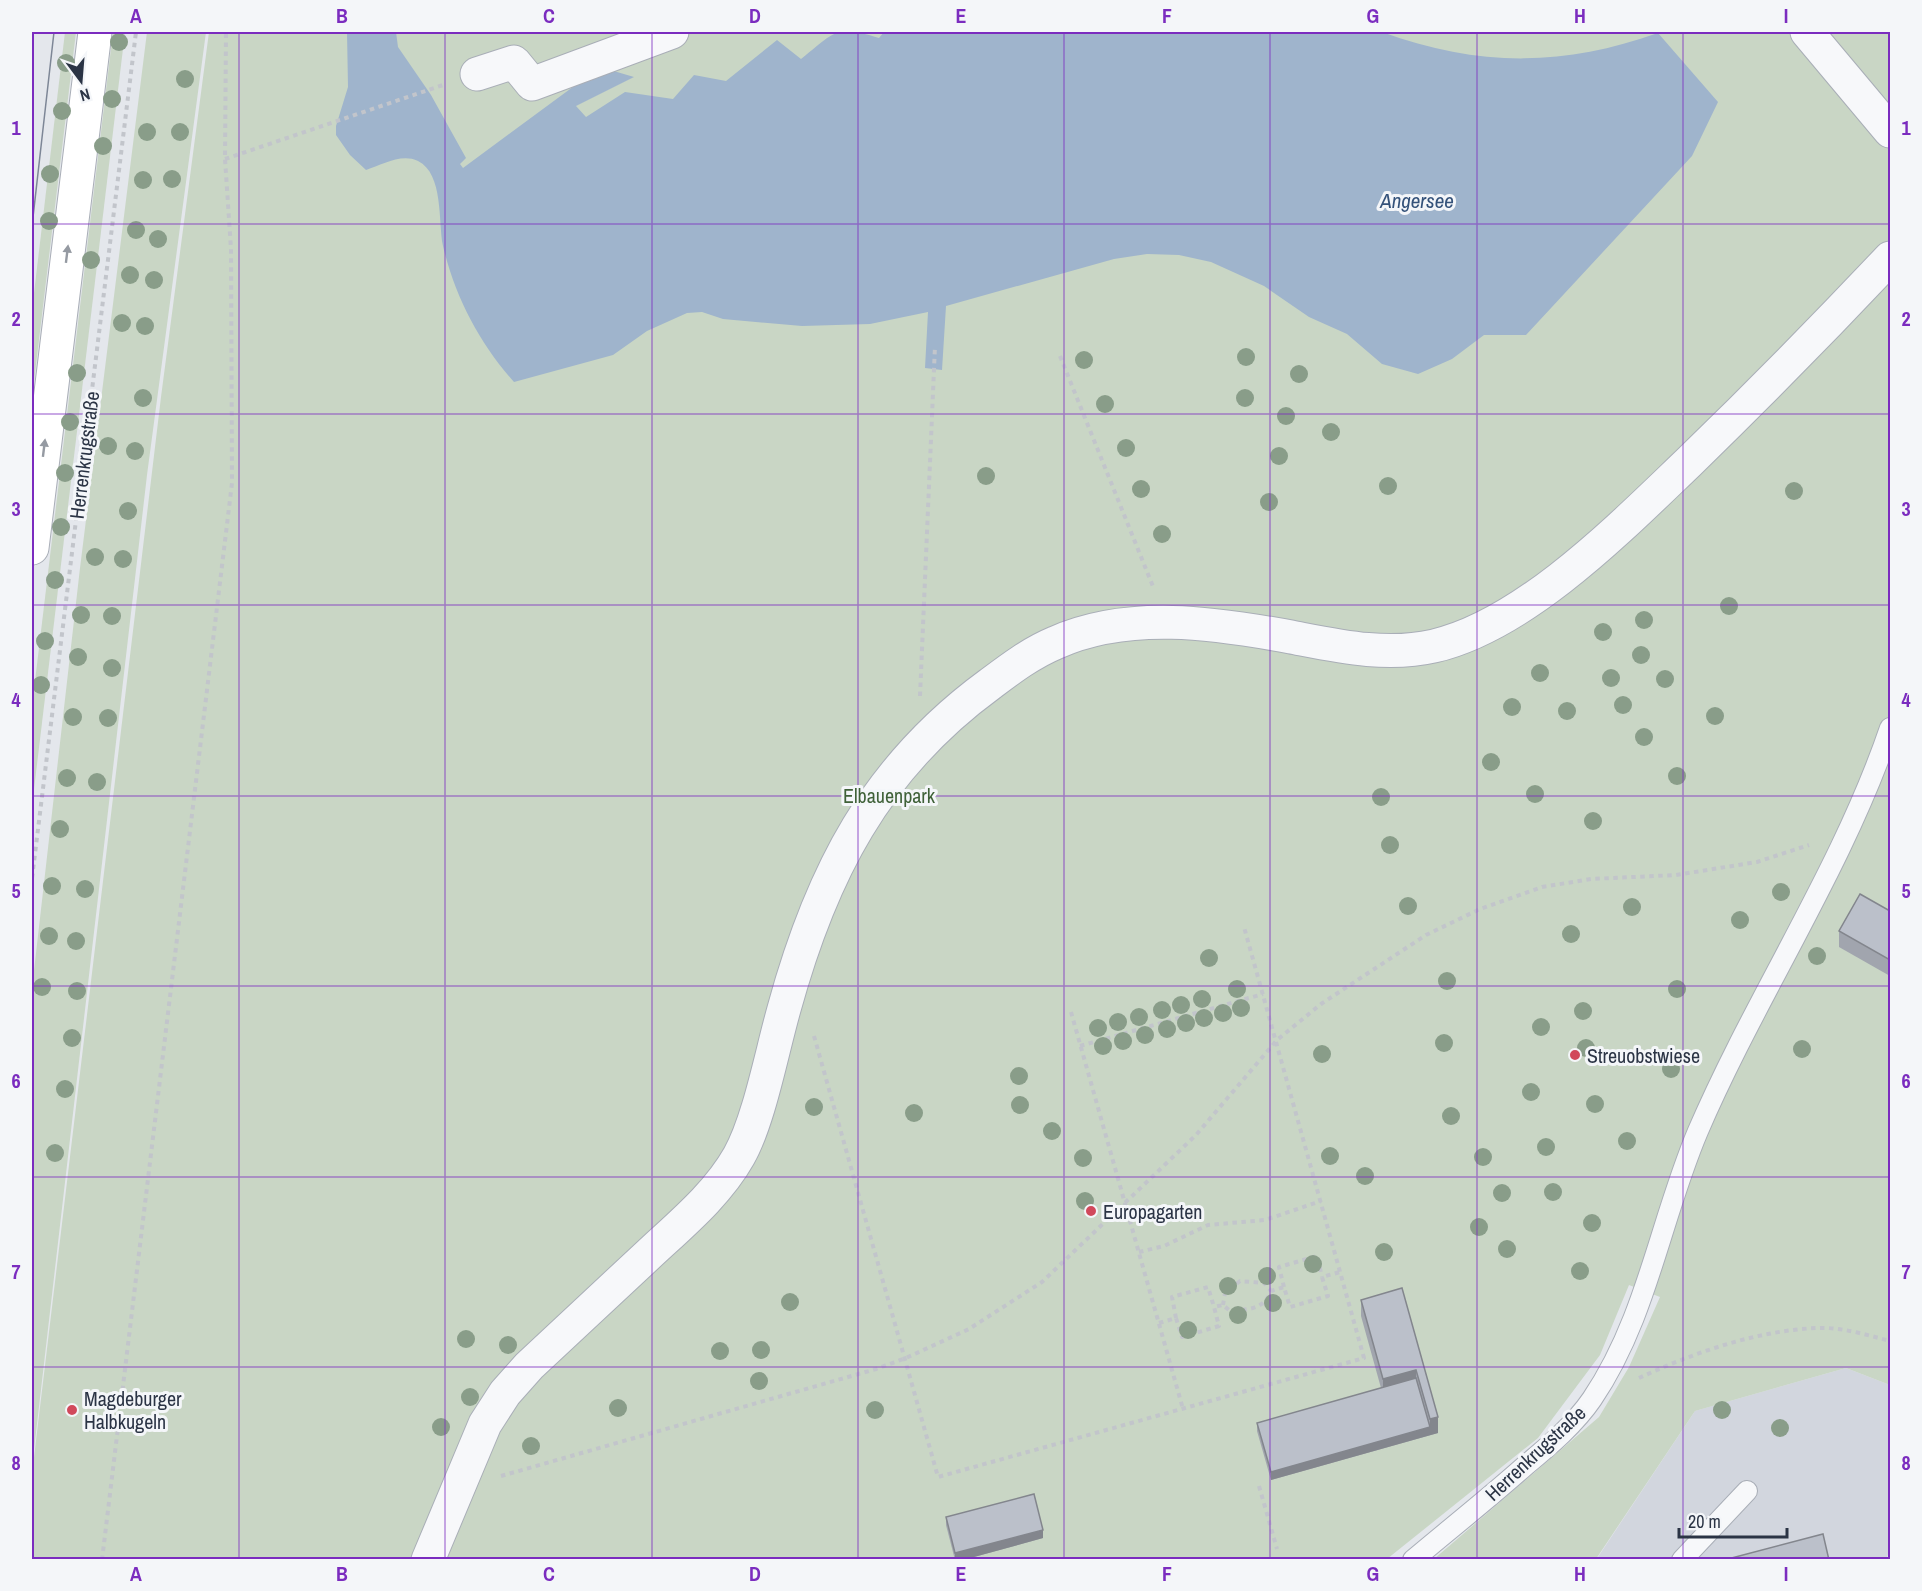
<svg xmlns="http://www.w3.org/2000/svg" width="1922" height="1591" viewBox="0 0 1922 1591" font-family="'Archivo Narrow',sans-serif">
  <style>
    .built { fill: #d2d6de }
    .green { fill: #c9d6c5 }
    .water { fill: #9fb4cc }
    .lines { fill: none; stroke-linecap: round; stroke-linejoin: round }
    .lane-casing { stroke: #a9aeb7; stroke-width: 22 }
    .street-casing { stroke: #a9aeb7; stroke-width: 35 }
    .secondary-casing { stroke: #a9aeb7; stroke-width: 35 }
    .path { stroke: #c2c5cb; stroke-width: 4; stroke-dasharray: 4.5 4.5; stroke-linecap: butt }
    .lane { stroke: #f7f8fa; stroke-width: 20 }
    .street { stroke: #f7f8fa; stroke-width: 33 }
    .secondary { stroke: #fff; stroke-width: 33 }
    .tram { stroke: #7d8696; stroke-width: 1.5 }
    .tree { fill: #899d89 }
    .wall { fill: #a1a5ae }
    .shaded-wall { fill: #83868d }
    .building { fill: #bbc0ca; stroke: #83868d; stroke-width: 1.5 }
    .oneway { fill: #959aa2 }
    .grid { fill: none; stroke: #7b2cbf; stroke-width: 1.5; stroke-opacity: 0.55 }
    .poi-dot { fill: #d1495b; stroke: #f4f6f9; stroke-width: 2 }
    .labels { text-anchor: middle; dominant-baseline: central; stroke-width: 6; stroke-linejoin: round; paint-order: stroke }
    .street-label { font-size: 20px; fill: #2b3445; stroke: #f4f6f9 }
    .park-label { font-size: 20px; fill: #3f6138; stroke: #f4f6f9 }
    .poi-label { font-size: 20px; fill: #2b3445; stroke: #f4f6f9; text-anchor: start }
    .water-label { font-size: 21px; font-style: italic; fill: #34527a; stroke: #f4f6f9 }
    .neatline { fill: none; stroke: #7b2cbf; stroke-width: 2 }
    .grid-label { font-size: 20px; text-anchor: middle; font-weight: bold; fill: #7b2cbf }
  </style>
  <rect width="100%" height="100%" fill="#e4e7ec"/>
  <path class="built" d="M 1846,1368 L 1890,1385 L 1890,1550 L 1886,1559 L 1596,1560 L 1695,1411 Z"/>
  <g class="green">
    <path d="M 65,32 L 76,32 L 32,398 L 32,310 Z"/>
    <path d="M 113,32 L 125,32 L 32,806 L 32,706 Z"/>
    <path d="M 147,32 L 206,32 L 147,475 L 32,1467 L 32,988 L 80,568 Z"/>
    <path d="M 209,32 L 1890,32 L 1890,1385 L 1846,1368 L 1695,1411 L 1596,1559 L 1434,1559 L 1599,1417 L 1629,1367 L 1660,1297 L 1629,1285 L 1600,1355 L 1538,1438 L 1387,1559 L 32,1560 L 32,1474 L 161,397 Z"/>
  </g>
  <path class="water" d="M 347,32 L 396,32 L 398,47 L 431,95 L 466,158 L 460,164 L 463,168 L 600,67 L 634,77 L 576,106 L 586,117 L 625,92 L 673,99 L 694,75 L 726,81 L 777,40 L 801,59 C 835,32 835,24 879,38 L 884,32 L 1382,32 C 1478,67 1562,67 1658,33 L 1718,102 L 1692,156 L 1526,335 L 1484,335 L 1452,359 L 1418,374 L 1382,364 L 1347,334 L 1309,317 L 1264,286 L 1211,262 L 1179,255 L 1147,254 L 1114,259 L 946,306 L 942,370 L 925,368 L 928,312 L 870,324 L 802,326 L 723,319 L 702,312 L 687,313 L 647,331 L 613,355 L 514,382 C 480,344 455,297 443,246 C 438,222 444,174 418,161 C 401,153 382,165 366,170 L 350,155 L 336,135 L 336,126 L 348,87 Z"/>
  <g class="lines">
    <g class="lane-casing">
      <g id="lane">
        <path d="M 1413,1560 C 1451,1528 1489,1498 1526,1465 C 1549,1446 1575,1424 1592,1399 C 1647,1318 1660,1220 1698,1131 C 1757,994 1842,869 1890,728"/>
        <path d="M 1682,1560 L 1747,1491"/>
      </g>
    </g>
    <g class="street-casing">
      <g id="street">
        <path d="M 1807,32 L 1890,131"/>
        <path d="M 477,74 L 514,62 L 532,84 L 672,32"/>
        <path d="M 428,1560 L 485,1424 L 505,1393 L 529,1366 C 569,1329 608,1292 648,1255 C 680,1225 717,1195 739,1156 C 759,1121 772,1051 784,1009 C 821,874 875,768 990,684 C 1010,669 1031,653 1055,643 C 1128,610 1215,623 1291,637 C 1338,646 1386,657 1434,646 C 1525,625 1621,527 1688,463 C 1757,396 1824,328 1890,258"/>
      </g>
    </g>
    <g class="secondary-casing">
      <path id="secondary" d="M 32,548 L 95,32"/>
    </g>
    <g class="path">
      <path d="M 225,159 L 446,84"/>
      <path d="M 1060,356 L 1154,589"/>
      <path d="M 920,696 L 935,346"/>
      <path d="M 32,878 L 136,32"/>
      <path d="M 1071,1012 L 1183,1409"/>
      <path d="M 814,1036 L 938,1477 L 1364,1358 L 1244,927"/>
      <path d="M 1080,1046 L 1263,994"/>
      <path d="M 1139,1252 L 1164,1246 L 1208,1225 L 1265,1220 L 1321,1201"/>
      <path d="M 1284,1287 L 1279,1267 L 1317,1256 L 1322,1277"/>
      <path d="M 1223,1305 L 1225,1293 L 1240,1281 L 1264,1283 L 1271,1291"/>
      <path d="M 1176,1318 L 1172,1297 L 1208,1287 L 1214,1307"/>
      <path d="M 1159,1323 L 1176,1318 L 1182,1337 L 1219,1326 L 1214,1307 L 1223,1305 L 1229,1310 C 1247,1310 1264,1310 1271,1291 L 1284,1287 L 1290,1307 L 1328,1296 L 1322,1277 L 1340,1272"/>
      <path d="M 1639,1378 C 1693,1353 1758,1330 1818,1328 C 1842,1327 1867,1335 1890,1341"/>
      <path d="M 501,1476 L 876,1369 L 906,1358 L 969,1329 L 1042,1282 L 1196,1135 L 1277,1040 L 1321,1004 L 1426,935 L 1480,909 L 1542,887 L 1591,879 L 1676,875 L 1757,862 L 1809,845"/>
      <path d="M 1259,1486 L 1277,1549"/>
      <path d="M 102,1560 L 232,483 L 231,249 L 225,159 L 226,32"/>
    </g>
    <use href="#lane" class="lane"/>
    <use href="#street" class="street"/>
    <use href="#secondary" class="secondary"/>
    <path class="tram" d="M 32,226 L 54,32"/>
  </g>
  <g class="tree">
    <circle cx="119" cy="42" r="9"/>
    <circle cx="66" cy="63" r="9"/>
    <circle cx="185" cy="79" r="9"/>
    <circle cx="112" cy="99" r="9"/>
    <circle cx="62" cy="111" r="9"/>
    <circle cx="147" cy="132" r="9"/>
    <circle cx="180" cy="132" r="9"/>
    <circle cx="103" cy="146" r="9"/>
    <circle cx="50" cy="174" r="9"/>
    <circle cx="172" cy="179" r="9"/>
    <circle cx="143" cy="180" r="9"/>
    <circle cx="49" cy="221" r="9"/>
    <circle cx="136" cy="230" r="9"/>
    <circle cx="158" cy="239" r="9"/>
    <circle cx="91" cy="260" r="9"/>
    <circle cx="130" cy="275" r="9"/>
    <circle cx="154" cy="280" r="9"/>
    <circle cx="122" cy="323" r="9"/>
    <circle cx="145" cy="326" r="9"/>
    <circle cx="1246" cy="357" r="9"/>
    <circle cx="1084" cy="360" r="9"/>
    <circle cx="77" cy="373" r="9"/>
    <circle cx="1299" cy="374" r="9"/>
    <circle cx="143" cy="398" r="9"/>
    <circle cx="1245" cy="398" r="9"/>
    <circle cx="1105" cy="404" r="9"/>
    <circle cx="1286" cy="416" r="9"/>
    <circle cx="70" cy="422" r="9"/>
    <circle cx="1331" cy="432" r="9"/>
    <circle cx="108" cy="446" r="9"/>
    <circle cx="1126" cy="448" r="9"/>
    <circle cx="135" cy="451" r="9"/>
    <circle cx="1279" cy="456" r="9"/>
    <circle cx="65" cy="473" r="9"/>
    <circle cx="986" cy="476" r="9"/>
    <circle cx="1388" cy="486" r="9"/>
    <circle cx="1141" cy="489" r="9"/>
    <circle cx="1794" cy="491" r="9"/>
    <circle cx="1269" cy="502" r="9"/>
    <circle cx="128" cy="511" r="9"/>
    <circle cx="61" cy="527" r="9"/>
    <circle cx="1162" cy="534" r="9"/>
    <circle cx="95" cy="557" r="9"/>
    <circle cx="123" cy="559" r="9"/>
    <circle cx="55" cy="580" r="9"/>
    <circle cx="1729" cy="606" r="9"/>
    <circle cx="81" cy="615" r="9"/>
    <circle cx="112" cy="616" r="9"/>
    <circle cx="1644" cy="620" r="9"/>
    <circle cx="1603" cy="632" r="9"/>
    <circle cx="45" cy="641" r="9"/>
    <circle cx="1641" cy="655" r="9"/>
    <circle cx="78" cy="657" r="9"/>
    <circle cx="112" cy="668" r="9"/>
    <circle cx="1540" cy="673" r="9"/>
    <circle cx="1611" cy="678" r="9"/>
    <circle cx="1665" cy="679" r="9"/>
    <circle cx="41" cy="685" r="9"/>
    <circle cx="1623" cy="705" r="9"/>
    <circle cx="1512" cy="707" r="9"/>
    <circle cx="1567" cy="711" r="9"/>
    <circle cx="1715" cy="716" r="9"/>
    <circle cx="73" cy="717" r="9"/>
    <circle cx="108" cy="718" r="9"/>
    <circle cx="1644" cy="737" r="9"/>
    <circle cx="1491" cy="762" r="9"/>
    <circle cx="1677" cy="776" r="9"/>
    <circle cx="67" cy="778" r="9"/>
    <circle cx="97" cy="782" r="9"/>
    <circle cx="1535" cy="794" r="9"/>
    <circle cx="1381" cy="797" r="9"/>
    <circle cx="1593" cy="821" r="9"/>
    <circle cx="60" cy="829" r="9"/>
    <circle cx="1390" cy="845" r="9"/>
    <circle cx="52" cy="886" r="9"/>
    <circle cx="85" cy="889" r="9"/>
    <circle cx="1781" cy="892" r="9"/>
    <circle cx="1408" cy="906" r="9"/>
    <circle cx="1632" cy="907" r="9"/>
    <circle cx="1740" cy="920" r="9"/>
    <circle cx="1571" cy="934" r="9"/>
    <circle cx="49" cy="936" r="9"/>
    <circle cx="76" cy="941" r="9"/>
    <circle cx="1817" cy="956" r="9"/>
    <circle cx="1209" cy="958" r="9"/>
    <circle cx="1447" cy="981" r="9"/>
    <circle cx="42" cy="987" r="9"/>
    <circle cx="1237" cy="989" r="9"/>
    <circle cx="1677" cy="989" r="9"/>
    <circle cx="77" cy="991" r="9"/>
    <circle cx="1202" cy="999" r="9"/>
    <circle cx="1181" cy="1005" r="9"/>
    <circle cx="1241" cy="1008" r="9"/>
    <circle cx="1162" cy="1010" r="9"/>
    <circle cx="1583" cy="1011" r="9"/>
    <circle cx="1223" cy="1013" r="9"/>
    <circle cx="1139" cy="1017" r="9"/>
    <circle cx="1204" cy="1018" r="9"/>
    <circle cx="1118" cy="1022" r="9"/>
    <circle cx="1186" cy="1023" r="9"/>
    <circle cx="1541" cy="1027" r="9"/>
    <circle cx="1098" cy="1028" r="9"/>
    <circle cx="1167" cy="1029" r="9"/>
    <circle cx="1145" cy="1035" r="9"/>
    <circle cx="72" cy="1038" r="9"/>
    <circle cx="1123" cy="1041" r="9"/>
    <circle cx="1444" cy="1043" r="9"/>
    <circle cx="1103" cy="1046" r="9"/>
    <circle cx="1586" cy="1048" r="9"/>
    <circle cx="1802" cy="1049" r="9"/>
    <circle cx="1322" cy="1054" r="9"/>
    <circle cx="1671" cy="1069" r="9"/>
    <circle cx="1019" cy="1076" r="9"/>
    <circle cx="65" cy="1089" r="9"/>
    <circle cx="1531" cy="1092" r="9"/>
    <circle cx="1595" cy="1104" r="9"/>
    <circle cx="1020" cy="1105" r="9"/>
    <circle cx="814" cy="1107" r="9"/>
    <circle cx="914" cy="1113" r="9"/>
    <circle cx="1451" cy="1116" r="9"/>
    <circle cx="1052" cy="1131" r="9"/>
    <circle cx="1627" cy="1141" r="9"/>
    <circle cx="1546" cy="1147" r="9"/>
    <circle cx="55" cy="1153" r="9"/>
    <circle cx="1330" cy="1156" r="9"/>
    <circle cx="1483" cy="1157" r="9"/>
    <circle cx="1083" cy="1158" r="9"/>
    <circle cx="1365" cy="1176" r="9"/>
    <circle cx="1553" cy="1192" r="9"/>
    <circle cx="1502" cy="1193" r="9"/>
    <circle cx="1085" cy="1201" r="9"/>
    <circle cx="1592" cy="1223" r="9"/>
    <circle cx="1479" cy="1227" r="9"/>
    <circle cx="1507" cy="1249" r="9"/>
    <circle cx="1384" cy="1252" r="9"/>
    <circle cx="1313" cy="1264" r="9"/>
    <circle cx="1580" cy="1271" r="9"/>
    <circle cx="1267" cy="1276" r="9"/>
    <circle cx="1228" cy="1286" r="9"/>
    <circle cx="790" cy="1302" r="9"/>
    <circle cx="1273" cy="1303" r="9"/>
    <circle cx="1238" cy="1315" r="9"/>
    <circle cx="1188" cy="1330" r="9"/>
    <circle cx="466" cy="1339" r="9"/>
    <circle cx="508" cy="1345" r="9"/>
    <circle cx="761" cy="1350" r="9"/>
    <circle cx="720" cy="1351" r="9"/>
    <circle cx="759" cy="1381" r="9"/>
    <circle cx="470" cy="1397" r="9"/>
    <circle cx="618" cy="1408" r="9"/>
    <circle cx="875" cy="1410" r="9"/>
    <circle cx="1722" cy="1410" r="9"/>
    <circle cx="441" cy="1427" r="9"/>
    <circle cx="1780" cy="1428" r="9"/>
    <circle cx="531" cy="1446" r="9"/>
  </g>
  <g class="wall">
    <path d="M 1890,911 L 1890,976 L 1839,947 L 1839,931 Z"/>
    <path d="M 1402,1288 L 1438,1433 L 1271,1480 L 1257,1431 L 1257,1423 L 1381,1388 L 1361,1316 L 1361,1300 Z"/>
    <path d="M 946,1517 L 1043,1538 L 963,1560 L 955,1560 L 946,1525 Z"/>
  </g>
  <g class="shaded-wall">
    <path d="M 1416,1370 L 1416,1386 L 1383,1396 L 1383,1379 Z"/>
    <path d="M 1438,1417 L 1438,1433 L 1271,1480 L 1271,1472 L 1430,1427 L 1430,1419 Z"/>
    <path d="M 1043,1530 L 1043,1538 L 963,1560 L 955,1560 L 955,1553 Z"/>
  </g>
  <g class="building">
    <path d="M 1860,894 L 1890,911 L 1890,960 L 1839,931 Z"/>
    <path d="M 1402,1288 L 1438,1417 L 1430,1419 L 1416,1370 L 1383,1379 L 1361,1300 Z"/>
    <path d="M 1416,1378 L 1430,1427 L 1271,1472 L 1257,1423 Z"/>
    <path d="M 1034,1494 L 1043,1530 L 955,1553 L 946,1517 Z"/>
    <path d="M 1823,1534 L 1829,1560 L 1724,1560 Z"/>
  </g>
  <defs><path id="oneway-solid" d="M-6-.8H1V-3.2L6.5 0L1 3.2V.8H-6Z" transform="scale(1.5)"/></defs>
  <g class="oneway">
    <use href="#oneway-solid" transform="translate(67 254) rotate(-83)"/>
    <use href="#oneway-solid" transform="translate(44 448) rotate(-83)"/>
  </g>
  <path class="grid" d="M 239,32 L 239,1560M 445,32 L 445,1560M 652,32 L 652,1560M 858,32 L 858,1560M 1064,32 L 1064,1560M 1270,32 L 1270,1560M 1477,32 L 1477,1560M 1683,32 L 1683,1560M 32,224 L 1890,224M 32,414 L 1890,414M 32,605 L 1890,605M 32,796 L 1890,796M 32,986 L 1890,986M 32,1177 L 1890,1177M 32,1367 L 1890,1367"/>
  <g class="poi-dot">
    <circle cx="1575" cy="1055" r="6"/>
    <circle cx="1091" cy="1211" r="6"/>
    <circle cx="72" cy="1410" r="6"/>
  </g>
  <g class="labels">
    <g class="street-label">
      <text transform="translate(84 455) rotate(-83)">Herrenkrugstraße</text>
      <text transform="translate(1535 1453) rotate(-43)">Herrenkrugstraße</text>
    </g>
    <g class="park-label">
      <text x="889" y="795">Elbauenpark</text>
    </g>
    <g class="poi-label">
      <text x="1587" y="1055">Streuobstwiese</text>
      <text x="1103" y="1211">Europagarten</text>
      <text x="84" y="1398">Magdeburger<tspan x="84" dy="23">Halbkugeln</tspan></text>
    </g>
    <g class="water-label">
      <text x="1417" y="200">Angersee</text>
    </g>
  </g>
  <rect width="1922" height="1591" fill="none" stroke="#f4f6f9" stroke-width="66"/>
  <g transform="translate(81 81) rotate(164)" stroke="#f4f6f9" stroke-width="4.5" paint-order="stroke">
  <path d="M0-4.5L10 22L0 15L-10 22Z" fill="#2b3445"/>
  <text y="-9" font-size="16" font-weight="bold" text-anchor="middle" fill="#2b3445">N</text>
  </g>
  <path d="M1679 1528v9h108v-9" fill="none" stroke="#2b3445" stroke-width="3"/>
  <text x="1688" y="1528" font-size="18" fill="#2b3445" stroke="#f4f6f9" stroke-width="4.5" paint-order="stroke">20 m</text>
  <rect x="33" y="33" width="1856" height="1525" class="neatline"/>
  <g class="grid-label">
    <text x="136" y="23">A</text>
    <text x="342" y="23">B</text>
    <text x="549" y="23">C</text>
    <text x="755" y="23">D</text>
    <text x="961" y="23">E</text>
    <text x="1167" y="23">F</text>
    <text x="1373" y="23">G</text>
    <text x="1580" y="23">H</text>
    <text x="1786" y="23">I</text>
    <text x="16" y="135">1</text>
    <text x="1906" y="135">1</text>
    <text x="16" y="326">2</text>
    <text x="1906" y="326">2</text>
    <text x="16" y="516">3</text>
    <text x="1906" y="516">3</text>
    <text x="16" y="707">4</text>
    <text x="1906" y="707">4</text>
    <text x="16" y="898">5</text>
    <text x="1906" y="898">5</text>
    <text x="16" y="1088">6</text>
    <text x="1906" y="1088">6</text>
    <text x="16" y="1279">7</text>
    <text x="1906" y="1279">7</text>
    <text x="16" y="1470">8</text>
    <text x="1906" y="1470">8</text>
    <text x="136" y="1581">A</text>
    <text x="342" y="1581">B</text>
    <text x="549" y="1581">C</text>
    <text x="755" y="1581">D</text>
    <text x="961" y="1581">E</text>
    <text x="1167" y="1581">F</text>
    <text x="1373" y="1581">G</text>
    <text x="1580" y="1581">H</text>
    <text x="1786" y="1581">I</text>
  </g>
</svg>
